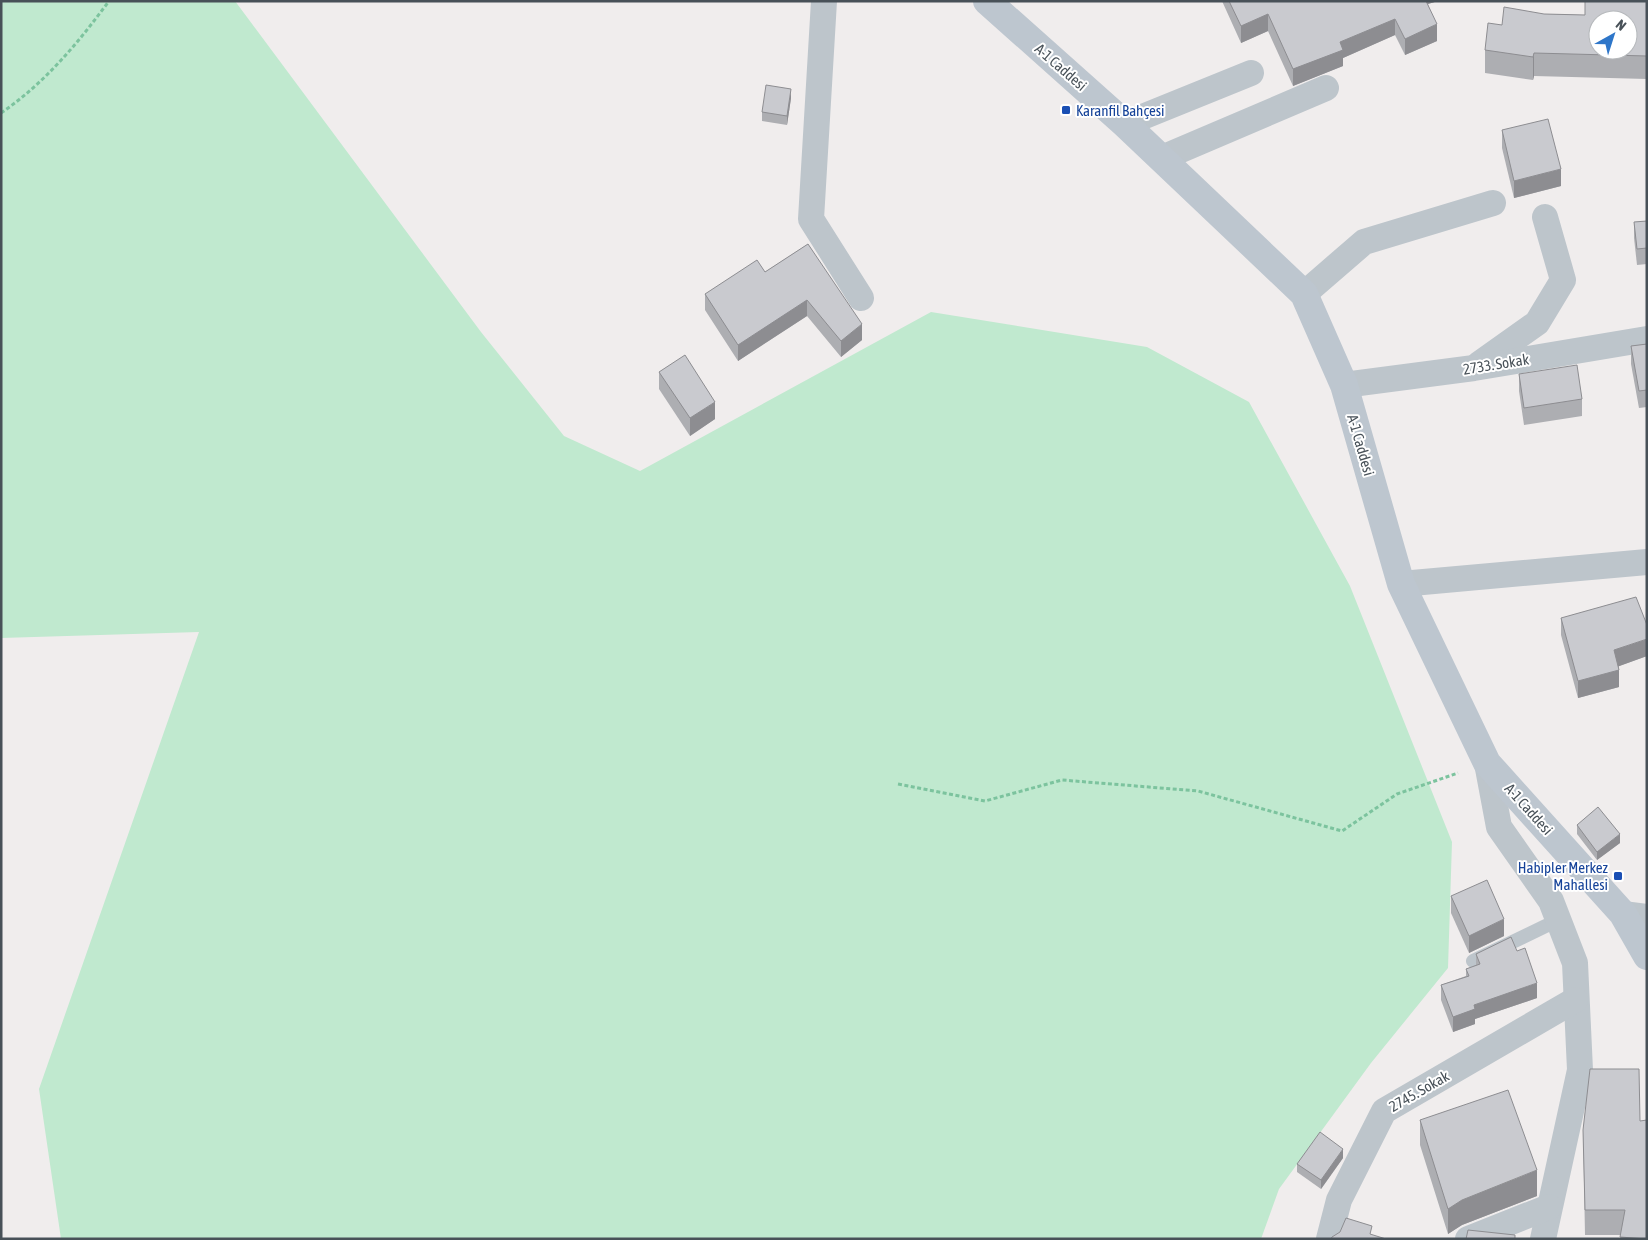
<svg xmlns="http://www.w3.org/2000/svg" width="1648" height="1240" viewBox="0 0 1648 1240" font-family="'Asap Condensed',sans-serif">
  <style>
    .green { fill: #c0e9cf }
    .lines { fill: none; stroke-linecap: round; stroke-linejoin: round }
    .path { stroke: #7cc39e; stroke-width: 3; stroke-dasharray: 4 2.5; stroke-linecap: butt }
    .service { stroke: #bdc5cb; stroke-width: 14 }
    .minor { stroke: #bdc5cb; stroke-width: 26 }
    .secondary { stroke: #bdc6cf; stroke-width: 28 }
    .wall { fill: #adaeb2 }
    .shaded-wall { fill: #8d8d91 }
    .building { fill: #c9cacf; stroke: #8d8d91; fill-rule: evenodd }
    .transit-dot { fill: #1a4fb4; stroke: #fff; stroke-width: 2 }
    .labels { text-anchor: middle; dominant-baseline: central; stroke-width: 4; stroke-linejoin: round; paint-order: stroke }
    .street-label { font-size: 15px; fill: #485158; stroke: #fff }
    .transit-label { font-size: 15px; fill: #164399; stroke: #fff; text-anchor: start }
  </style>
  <rect width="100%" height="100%" fill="#f0eded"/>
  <path class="green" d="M 1,1 L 235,1 L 481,332 L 564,436 L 640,471 L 931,312 L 1147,347 L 1249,402 L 1350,586 L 1452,842 L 1448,968 L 1371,1063 L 1279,1189 L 1261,1239 L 61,1239 L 39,1089 L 199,632 L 1,638 Z"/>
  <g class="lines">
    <g class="path">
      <path d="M 1,113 C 45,83 78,43 109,1"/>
      <path d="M 898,784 L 985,801 L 1062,780 L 1198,791 L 1342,831 L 1397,794 L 1458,773"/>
    </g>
    <path class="service" d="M 1473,961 L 1558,920"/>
    <g class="minor">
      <path d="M 824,1 L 811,219 L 861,298"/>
      <path d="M 1125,124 L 1251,73"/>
      <path d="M 1162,158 L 1326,88"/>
      <path d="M 1304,294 L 1364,242 L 1493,203"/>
      <path d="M 1479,364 L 1537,323 L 1563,280 L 1545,217"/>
      <path d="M 1344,385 L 1474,368 L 1647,339"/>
      <path d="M 1401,584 L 1647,562"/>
      <path d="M 1487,763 L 1499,827 L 1551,901 L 1575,963 L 1580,1070 L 1543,1239"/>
      <path d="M 1623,914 L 1647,917"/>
      <path d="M 1329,1239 L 1339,1200 L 1384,1111 L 1575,1000"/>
      <path d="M 1468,1239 L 1549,1207"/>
    </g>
    <path class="secondary" d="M 987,1 L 1125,124 L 1304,294 L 1344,385 L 1401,584 L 1487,763 L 1623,914 L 1647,956"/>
  </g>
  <g class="wall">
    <path d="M 1222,1 L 1438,1 L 1428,4 L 1437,41 L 1405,55 L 1395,35 L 1343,58 L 1343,66 L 1293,86 L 1268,31 L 1241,43 Z"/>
    <path d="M 1647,1 L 1647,79 L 1534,76 L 1533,80 L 1485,73 L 1485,50 L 1502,25 L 1544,14 L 1585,15 Z"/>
    <path d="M 791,98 L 787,125 L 762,121 L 762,112 Z"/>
    <path d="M 1502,130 L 1561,186 L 1514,198 L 1502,148 Z"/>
    <path d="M 1647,221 L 1647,264 L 1637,265 L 1634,238 L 1634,222 Z"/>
    <path d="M 808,244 L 862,340 L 841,357 L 807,316 L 738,361 L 705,310 L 705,294 L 765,272 Z"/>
    <path d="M 1647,344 L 1647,407 L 1639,408 L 1631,364 L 1631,346 Z"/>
    <path d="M 659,372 L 715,419 L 690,436 L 659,389 Z"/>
    <path d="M 1519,374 L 1582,399 L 1582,416 L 1524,425 L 1519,391 Z"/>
    <path d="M 1561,618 L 1647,656 L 1619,666 L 1619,687 L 1578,698 L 1561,635 Z"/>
    <path d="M 1577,825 L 1620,843 L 1597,860 L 1577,834 Z"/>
    <path d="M 1451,896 L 1504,936 L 1469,953 L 1451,913 Z"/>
    <path d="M 1476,954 L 1537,998 L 1475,1019 L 1475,1024 L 1453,1032 L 1441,1000 L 1441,985 L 1466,976 L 1466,969 L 1476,965 Z"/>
    <path d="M 1420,1120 L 1537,1196 L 1462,1225 L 1448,1234 L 1420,1145 Z"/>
    <path d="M 1640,1121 L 1647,1239 L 1620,1239 L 1621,1235 L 1585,1235 L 1583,1130 Z"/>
    <path d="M 1343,1158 L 1321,1189 L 1297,1172 L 1297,1164 Z"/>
  </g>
  <g class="shaded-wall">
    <path d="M 1421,1 L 1438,1 L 1421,6 Z"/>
    <path d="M 1268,14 L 1268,31 L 1241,43 L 1241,26 Z"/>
    <path d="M 1395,19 L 1395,35 L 1343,58 L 1343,66 L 1293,86 L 1293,69 L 1340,42 Z"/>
    <path d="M 1437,24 L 1437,41 L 1405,55 L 1405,39 Z"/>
    <path d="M 1534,53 L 1534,76 L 1533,80 L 1533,57 Z"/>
    <path d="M 791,89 L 791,98 L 787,125 L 787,116 Z"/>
    <path d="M 1561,169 L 1561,186 L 1514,198 L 1514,181 Z"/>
    <path d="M 807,300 L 807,316 L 738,361 L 738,345 Z"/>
    <path d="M 862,324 L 862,340 L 841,357 L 841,341 Z"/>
    <path d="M 715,402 L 715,419 L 690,436 L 690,418 Z"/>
    <path d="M 1647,639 L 1647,656 L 1614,668 L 1614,650 Z"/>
    <path d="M 1619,670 L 1619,687 L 1578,698 L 1578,681 Z"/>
    <path d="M 1620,834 L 1620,843 L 1597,860 L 1597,852 Z"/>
    <path d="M 1504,919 L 1504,936 L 1469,953 L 1469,936 Z"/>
    <path d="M 1537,983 L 1537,998 L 1475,1019 L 1475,1024 L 1453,1032 L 1453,1017 L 1474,1005 Z"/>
    <path d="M 1343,1149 L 1343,1158 L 1321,1189 L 1321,1180 Z"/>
    <path d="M 1537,1170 L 1537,1196 L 1462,1225 L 1448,1234 L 1448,1209 L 1462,1200 Z"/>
  </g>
  <g class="building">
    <path d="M 1229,1 L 1426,1 L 1437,24 L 1405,39 L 1395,19 L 1340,42 L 1343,50 L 1293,69 L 1268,14 L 1241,26 Z"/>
    <path d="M 1585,1 L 1647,1 L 1647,56 L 1534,53 L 1533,57 L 1485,50 L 1488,23 L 1502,25 L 1504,7 L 1544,14 L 1585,15 ZM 1598,20 L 1628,20 L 1628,50 L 1598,50 Z"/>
    <path d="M 766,85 L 791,89 L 787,116 L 762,112 Z"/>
    <path d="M 1548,119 L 1561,169 L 1514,181 L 1502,130 Z"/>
    <path d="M 1647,221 L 1647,248 L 1637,249 L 1634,222 Z"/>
    <path d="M 808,244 L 862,324 L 841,341 L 807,300 L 738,345 L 705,294 L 757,260 L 765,272 Z"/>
    <path d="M 1647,344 L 1647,390 L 1639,391 L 1631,346 Z"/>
    <path d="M 685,355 L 715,402 L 690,418 L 659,372 Z"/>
    <path d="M 1577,365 L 1582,399 L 1524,408 L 1519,374 Z"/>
    <path d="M 1636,597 L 1647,625 L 1647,639 L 1614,650 L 1619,670 L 1578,681 L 1561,618 Z"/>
    <path d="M 1598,807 L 1620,834 L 1597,852 L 1577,825 Z"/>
    <path d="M 1487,880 L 1504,919 L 1469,936 L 1451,896 Z"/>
    <path d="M 1511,937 L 1517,951 L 1525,948 L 1537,983 L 1474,1005 L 1475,1009 L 1453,1017 L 1441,985 L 1469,976 L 1466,969 L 1480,964 L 1476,954 Z"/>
    <path d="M 1590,1069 L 1639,1069 L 1640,1121 L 1647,1120 L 1647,1239 L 1620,1237 L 1625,1210 L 1585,1210 L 1583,1130 Z"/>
    <path d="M 1508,1090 L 1537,1170 L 1462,1200 L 1448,1209 L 1420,1120 Z"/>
    <path d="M 1320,1132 L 1343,1149 L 1321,1180 L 1297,1164 Z"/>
    <path d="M 1346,1218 L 1372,1226 L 1370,1234 L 1386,1239 L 1331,1239 L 1332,1237 L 1340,1232 Z"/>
    <path d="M 1468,1230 L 1515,1235 L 1515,1239 L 1466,1239 Z"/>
  </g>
  <g class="transit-dot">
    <rect x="1061" y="105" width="10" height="10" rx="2.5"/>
    <rect x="1613" y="871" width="10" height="10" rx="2.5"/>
  </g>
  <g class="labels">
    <g class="street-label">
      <text transform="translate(1061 67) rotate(41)">A-1 Caddesi</text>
      <text transform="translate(1496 364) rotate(-9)">2733. Sokak</text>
      <text transform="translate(1361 445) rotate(74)">A-1 Caddesi</text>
      <text transform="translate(1529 809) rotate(48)">A-1 Caddesi</text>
      <text transform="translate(1419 1091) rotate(-30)">2745. Sokak</text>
    </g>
    <g class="transit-label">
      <text x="1076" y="110">Karanfil Bahçesi</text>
      <text x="1608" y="867" text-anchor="end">Habipler Merkez<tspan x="1608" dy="17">Mahallesi</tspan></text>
    </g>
  </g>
  <rect width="1648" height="1240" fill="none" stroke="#485158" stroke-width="5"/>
  <g transform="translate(1613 35) rotate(39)"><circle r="24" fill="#ffffff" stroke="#b6b9bc"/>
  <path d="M0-4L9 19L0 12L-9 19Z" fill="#2e76c9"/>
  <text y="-8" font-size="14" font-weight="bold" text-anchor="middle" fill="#485158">N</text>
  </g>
</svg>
